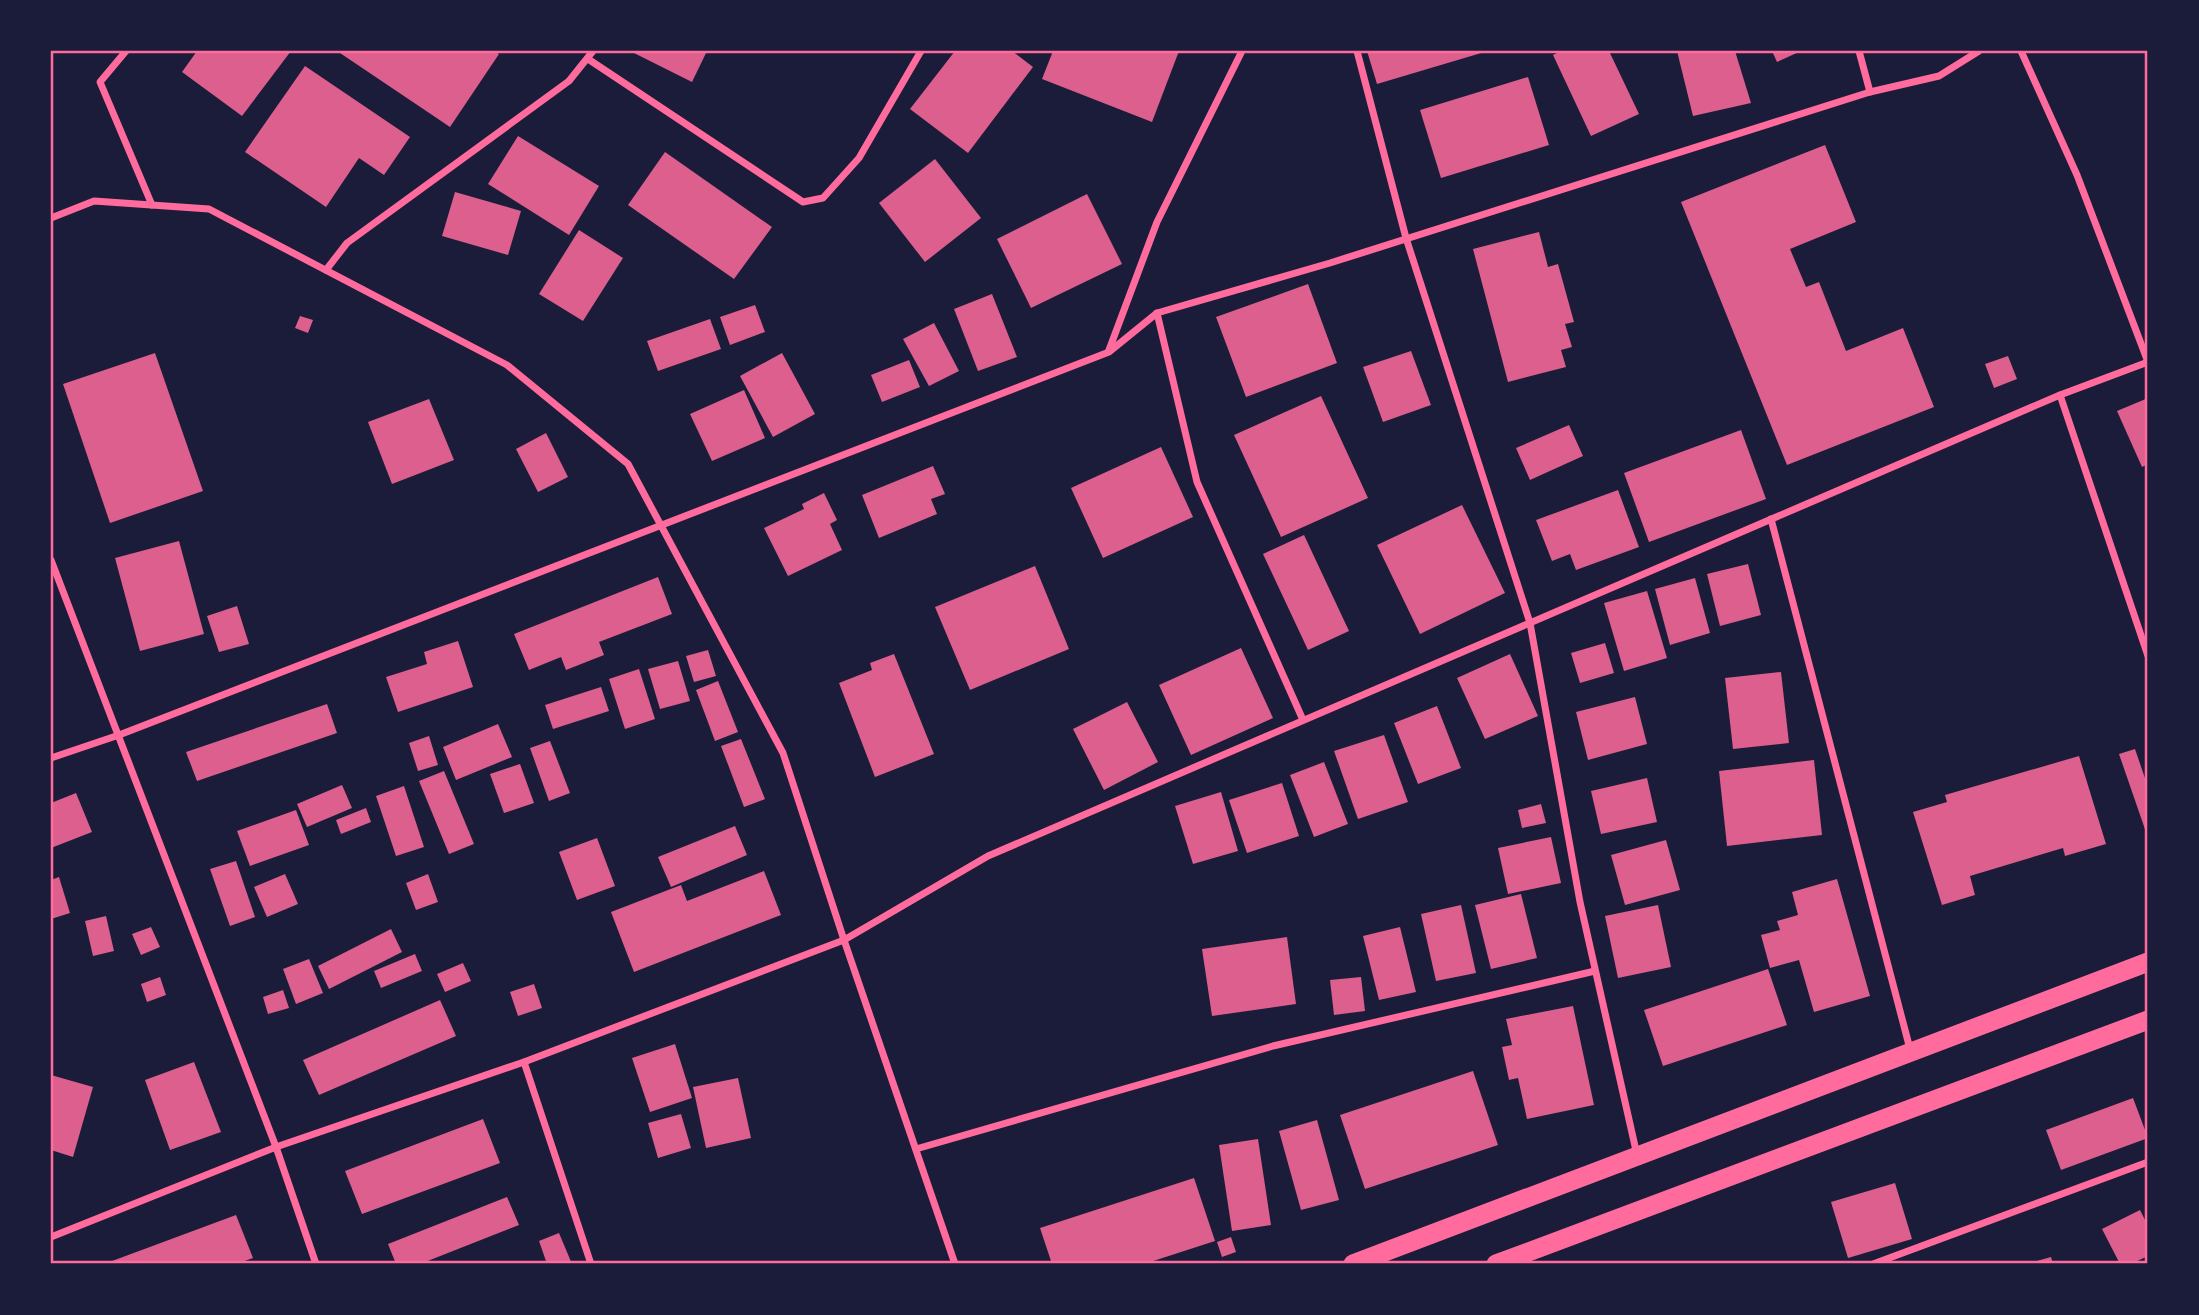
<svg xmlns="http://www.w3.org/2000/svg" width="2199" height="1315" viewBox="0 0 2199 1315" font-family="Signika,sans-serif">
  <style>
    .building { fill: #dd5f8e }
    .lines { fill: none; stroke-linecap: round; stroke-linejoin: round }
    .minor { stroke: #ff6b9d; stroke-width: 7 }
    .trunk { stroke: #ff6b9d; stroke-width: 19 }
    .neatline { fill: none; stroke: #ff6b9d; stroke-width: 2.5 }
  </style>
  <rect width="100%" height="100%" fill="#1b1b3a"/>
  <g class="building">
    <path d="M 197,51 L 291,51 L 242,116 L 182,72 Z"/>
    <path d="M 337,51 L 493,51 L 499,54 L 450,127 Z"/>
    <path d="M 630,51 L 707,51 L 692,82 Z"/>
    <path d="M 955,51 L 1012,51 L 1033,67 L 968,153 L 910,109 Z"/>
    <path d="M 1053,51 L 1179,51 L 1152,122 L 1042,79 Z"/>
    <path d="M 1367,51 L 1488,51 L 1377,84 Z"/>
    <path d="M 1561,51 L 1609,51 L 1639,114 L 1591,136 L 1553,55 Z"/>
    <path d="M 1677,51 L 1735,51 L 1751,103 L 1693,116 Z"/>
    <path d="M 1772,51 L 1801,51 L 1777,62 Z"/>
    <path d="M 305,66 L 410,137 L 384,175 L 359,158 L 326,207 L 245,152 Z"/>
    <path d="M 1528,77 L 1549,145 L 1441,178 L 1420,110 Z"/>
    <path d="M 518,136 L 599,186 L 569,235 L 488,184 Z"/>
    <path d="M 1825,145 L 1856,222 L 1790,249 L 1806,287 L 1819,282 L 1846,351 L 1903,328 L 1934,407 L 1787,465 L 1681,202 Z"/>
    <path d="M 665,152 L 772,227 L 734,279 L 628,205 Z"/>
    <path d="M 935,159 L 981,218 L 925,262 L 879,203 Z"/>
    <path d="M 455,192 L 521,211 L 508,255 L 442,236 Z"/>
    <path d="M 1087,194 L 1122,264 L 1031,308 L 997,239 Z"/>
    <path d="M 579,230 L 623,258 L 583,321 L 539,294 Z"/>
    <path d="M 1539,232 L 1548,267 L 1558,264 L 1574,322 L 1565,324 L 1572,347 L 1561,350 L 1566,367 L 1508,382 L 1473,249 Z"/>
    <path d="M 1308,284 L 1337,363 L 1246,397 L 1216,317 Z"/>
    <path d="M 992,294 L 1017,357 L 978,371 L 954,309 Z"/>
    <path d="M 755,305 L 765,332 L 730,345 L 720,317 Z"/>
    <path d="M 300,316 L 313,320 L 308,333 L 295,328 Z"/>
    <path d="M 710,319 L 721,349 L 658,371 L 647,341 Z"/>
    <path d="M 934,323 L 959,371 L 929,386 L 903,339 Z"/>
    <path d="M 1411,351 L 1431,405 L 1383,422 L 1363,367 Z"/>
    <path d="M 155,353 L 203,491 L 110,523 L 63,384 Z"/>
    <path d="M 782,353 L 815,414 L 773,437 L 740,376 Z"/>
    <path d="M 2008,356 L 2017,379 L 1994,388 L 1985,364 Z"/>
    <path d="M 909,360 L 920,387 L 882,402 L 871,375 Z"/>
    <path d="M 744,390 L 765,438 L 712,461 L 690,414 Z"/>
    <path d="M 1321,396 L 1368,498 L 1281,537 L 1234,435 Z"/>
    <path d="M 2148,398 L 2148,464 L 2142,467 L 2117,411 Z"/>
    <path d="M 429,399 L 454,460 L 392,484 L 368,422 Z"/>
    <path d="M 1569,425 L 1583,456 L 1530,480 L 1516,448 Z"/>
    <path d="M 1741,430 L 1766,499 L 1649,542 L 1624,473 Z"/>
    <path d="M 546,433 L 568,477 L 538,492 L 516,449 Z"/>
    <path d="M 1161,447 L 1193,517 L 1103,558 L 1071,488 Z"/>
    <path d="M 933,466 L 945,494 L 931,499 L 937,514 L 879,538 L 862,495 Z"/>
    <path d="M 1618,490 L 1639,547 L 1576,570 L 1570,554 L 1552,561 L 1536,520 Z"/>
    <path d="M 824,493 L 837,520 L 830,524 L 842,550 L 788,576 L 764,528 L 804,509 L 802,504 Z"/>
    <path d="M 1462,505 L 1505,593 L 1420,634 L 1377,545 Z"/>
    <path d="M 1304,535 L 1349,631 L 1308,650 L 1263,554 Z"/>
    <path d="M 179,541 L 204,634 L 140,651 L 115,558 Z"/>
    <path d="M 1748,564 L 1761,615 L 1720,626 L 1707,574 Z"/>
    <path d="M 1035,566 L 1069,649 L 970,690 L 935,607 Z"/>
    <path d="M 658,577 L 672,614 L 599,642 L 604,655 L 566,670 L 561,657 L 529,670 L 514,634 Z"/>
    <path d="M 1695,578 L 1710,633 L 1670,645 L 1655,589 Z"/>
    <path d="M 1647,591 L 1667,658 L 1624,671 L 1604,603 Z"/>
    <path d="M 237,606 L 249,644 L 219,652 L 207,616 Z"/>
    <path d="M 458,641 L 473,687 L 398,712 L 386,677 L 427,664 L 424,652 Z"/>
    <path d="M 1605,643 L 1614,673 L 1580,683 L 1571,653 Z"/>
    <path d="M 1241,648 L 1273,718 L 1191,755 L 1159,685 Z"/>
    <path d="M 708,650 L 716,676 L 694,682 L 686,656 Z"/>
    <path d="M 894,654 L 934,754 L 875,777 L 839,683 L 872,670 L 870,663 Z"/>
    <path d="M 1510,654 L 1538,716 L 1485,739 L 1457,678 Z"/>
    <path d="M 678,661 L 690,701 L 660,709 L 648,669 Z"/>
    <path d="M 639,669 L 655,719 L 625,729 L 609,679 Z"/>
    <path d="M 1781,672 L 1789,743 L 1733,749 L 1725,678 Z"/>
    <path d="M 718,681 L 738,732 L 715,741 L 696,690 Z"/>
    <path d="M 601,687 L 609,711 L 553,729 L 545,705 Z"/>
    <path d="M 1635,697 L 1647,744 L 1588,760 L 1576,712 Z"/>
    <path d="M 1127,702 L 1158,762 L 1104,790 L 1073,729 Z"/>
    <path d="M 327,704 L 337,733 L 197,781 L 186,752 Z"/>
    <path d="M 1437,706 L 1461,768 L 1418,784 L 1394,723 Z"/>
    <path d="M 498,724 L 512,757 L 456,780 L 443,747 Z"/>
    <path d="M 1384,735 L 1408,802 L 1358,819 L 1334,751 Z"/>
    <path d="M 429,736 L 438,765 L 418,771 L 409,743 Z"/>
    <path d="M 741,739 L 765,799 L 744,807 L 721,746 Z"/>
    <path d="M 550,741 L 570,793 L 549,801 L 530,748 Z"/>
    <path d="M 2135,749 L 2148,787 L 2148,838 L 2119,754 Z"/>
    <path d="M 2079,756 L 2106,844 L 2065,856 L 2063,848 L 1970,876 L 1975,895 L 1942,905 L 1913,812 L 1947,802 L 1945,795 Z"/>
    <path d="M 1814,760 L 1822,835 L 1727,846 L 1719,771 Z"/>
    <path d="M 1324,762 L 1348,824 L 1314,837 L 1290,775 Z"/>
    <path d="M 520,764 L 534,803 L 504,813 L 490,774 Z"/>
    <path d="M 444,771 L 474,844 L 449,854 L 419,781 Z"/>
    <path d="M 1647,778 L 1657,822 L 1601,834 L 1591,791 Z"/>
    <path d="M 1282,783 L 1299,836 L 1247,853 L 1229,800 Z"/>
    <path d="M 342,785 L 352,808 L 307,827 L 297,804 Z"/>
    <path d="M 404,786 L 424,847 L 396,856 L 376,796 Z"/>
    <path d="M 1221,792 L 1238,851 L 1193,864 L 1175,806 Z"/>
    <path d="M 76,793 L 92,832 L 51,848 L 51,803 Z"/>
    <path d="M 1541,804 L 1546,823 L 1522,828 L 1518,810 Z"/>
    <path d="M 366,808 L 371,822 L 341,834 L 336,820 Z"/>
    <path d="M 296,810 L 309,845 L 250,866 L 237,831 Z"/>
    <path d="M 735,826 L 747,855 L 671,887 L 658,857 Z"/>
    <path d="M 1551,837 L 1561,883 L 1508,894 L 1498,848 Z"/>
    <path d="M 597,838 L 615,886 L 577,900 L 559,852 Z"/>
    <path d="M 1666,840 L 1680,890 L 1625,905 L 1611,855 Z"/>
    <path d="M 236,861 L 255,917 L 230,926 L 210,869 Z"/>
    <path d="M 764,871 L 781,915 L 634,972 L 611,912 L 681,885 L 687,901 Z"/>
    <path d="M 285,874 L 298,904 L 267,917 L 254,887 Z"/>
    <path d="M 428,874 L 438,902 L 416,910 L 406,883 Z"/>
    <path d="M 59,877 L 70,913 L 51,919 L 51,880 Z"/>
    <path d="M 1837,879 L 1870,996 L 1814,1012 L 1799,960 L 1770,968 L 1761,935 L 1780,930 L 1777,921 L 1798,915 L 1792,892 Z"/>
    <path d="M 1521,894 L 1537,958 L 1491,969 L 1475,905 Z"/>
    <path d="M 1461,905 L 1476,973 L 1436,981 L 1421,914 Z"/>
    <path d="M 1658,905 L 1671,967 L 1618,978 L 1605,916 Z"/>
    <path d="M 106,916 L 114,951 L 93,956 L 85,921 Z"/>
    <path d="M 151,927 L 160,947 L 141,955 L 132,934 Z"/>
    <path d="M 1400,927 L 1416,992 L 1379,1000 L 1363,936 Z"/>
    <path d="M 391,929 L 402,952 L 329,989 L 318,966 Z"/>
    <path d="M 1287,937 L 1296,1004 L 1212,1016 L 1202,949 Z"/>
    <path d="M 415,954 L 422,971 L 381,988 L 374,971 Z"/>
    <path d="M 309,959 L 323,993 L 296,1004 L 283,969 Z"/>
    <path d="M 463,963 L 471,981 L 445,992 L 437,974 Z"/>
    <path d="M 1768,969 L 1787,1025 L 1663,1066 L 1644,1010 Z"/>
    <path d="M 160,977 L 166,995 L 147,1002 L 141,984 Z"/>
    <path d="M 1361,977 L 1365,1011 L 1334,1015 L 1330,980 Z"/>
    <path d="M 534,984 L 542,1008 L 518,1016 L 510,992 Z"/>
    <path d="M 283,990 L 289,1008 L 268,1014 L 263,997 Z"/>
    <path d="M 440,1000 L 456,1036 L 319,1095 L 303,1060 Z"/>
    <path d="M 1573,1006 L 1594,1105 L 1527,1119 L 1518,1078 L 1509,1080 L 1502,1047 L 1512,1045 L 1506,1019 Z"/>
    <path d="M 675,1044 L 692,1098 L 650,1112 L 632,1058 Z"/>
    <path d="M 194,1062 L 221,1132 L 170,1150 L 145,1080 Z"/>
    <path d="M 1473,1071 L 1498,1145 L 1365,1189 L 1340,1115 Z"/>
    <path d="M 51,1075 L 93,1087 L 73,1157 L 51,1150 Z"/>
    <path d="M 738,1078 L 751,1138 L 706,1148 L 693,1087 Z"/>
    <path d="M 2133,1098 L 2148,1138 L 2061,1170 L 2046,1130 Z"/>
    <path d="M 681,1114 L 691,1148 L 658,1158 L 648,1123 Z"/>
    <path d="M 483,1119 L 500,1163 L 362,1214 L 345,1171 Z"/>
    <path d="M 1317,1120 L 1339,1200 L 1301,1210 L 1279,1131 Z"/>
    <path d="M 1258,1139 L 1271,1225 L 1232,1231 L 1219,1145 Z"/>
    <path d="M 1194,1178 L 1215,1241 L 1144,1264 L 1052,1264 L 1040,1228 Z"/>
    <path d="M 1895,1183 L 1912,1239 L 1848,1258 L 1831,1202 Z"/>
    <path d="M 507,1197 L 519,1225 L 420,1264 L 396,1264 L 388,1244 Z"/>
    <path d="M 2140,1210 L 2148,1226 L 2148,1256 L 2131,1264 L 2120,1264 L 2102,1229 Z"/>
    <path d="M 236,1215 L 253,1258 L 236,1264 L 104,1264 Z"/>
    <path d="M 559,1233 L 572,1264 L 547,1264 L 539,1241 Z"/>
    <path d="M 1231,1237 L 1236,1252 L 1222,1257 L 1217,1242 Z"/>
    <path d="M 2051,1257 L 2053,1264 L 2034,1264 L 2033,1262 Z"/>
  </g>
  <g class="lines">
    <g class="minor">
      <path d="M 126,51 L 100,82 L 152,205"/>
      <path d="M 1357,51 L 1406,238 L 1530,623 L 1580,902 L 1637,1155"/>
      <path d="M 1859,51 L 1870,92"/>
      <path d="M 2021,51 L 2077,175 L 2148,362"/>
      <path d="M 588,59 L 803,202 L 823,198 L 859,158 L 921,51"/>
      <path d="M 51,218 L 94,201 L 209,209 L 507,365 L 628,464 L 783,753 L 844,940 L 955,1264"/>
      <path d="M 326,270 L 347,243 L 569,81 L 593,51"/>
      <path d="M 1157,313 L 1197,482 L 1303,720"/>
      <path d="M 1109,350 L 1157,222 L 1242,51"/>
      <path d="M 2060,395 L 2148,656"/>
      <path d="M 1771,519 L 1910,1049"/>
      <path d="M 51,560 L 276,1147 L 316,1264"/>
      <path d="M 51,758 L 119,735 L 1109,352 L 1157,313 L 1330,263 L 1870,92 L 1939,76 L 1979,51"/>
      <path d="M 524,1062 L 591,1264"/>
      <path d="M 916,1149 L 1273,1046 L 1595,971"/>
      <path d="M 51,1237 L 276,1147 L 524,1062 L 844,940 L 988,856 L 2060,395 L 2148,362"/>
      <path d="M 1873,1264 L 2148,1162"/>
    </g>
    <g class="trunk">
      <path d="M 1353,1264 L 2148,962"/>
      <path d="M 1496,1264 L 2148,1020"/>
    </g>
  </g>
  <rect width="2199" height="1315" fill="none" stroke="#1b1b3a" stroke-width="105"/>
  <rect x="52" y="52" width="2094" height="1210" class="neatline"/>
</svg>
